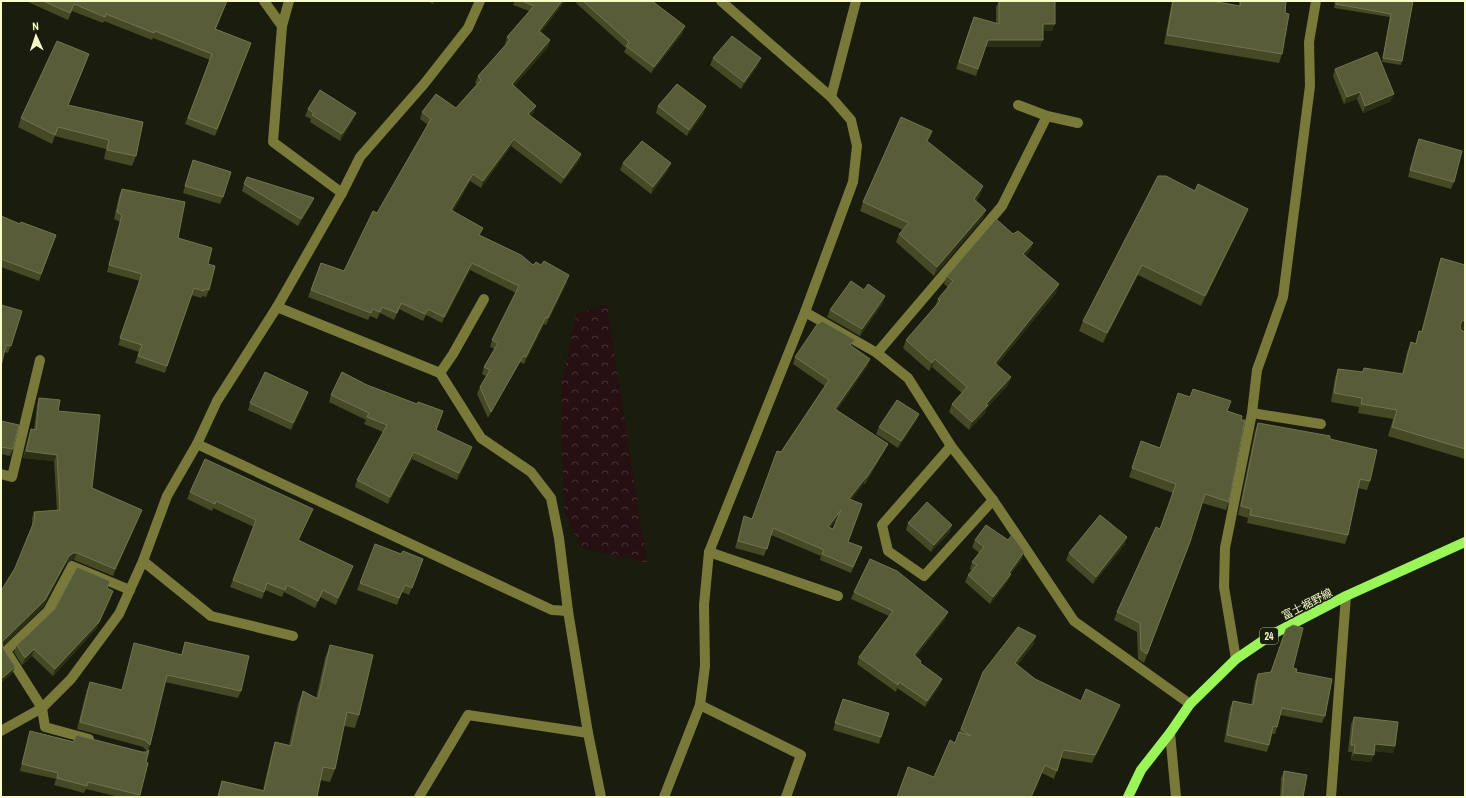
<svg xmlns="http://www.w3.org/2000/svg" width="1466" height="798" viewBox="0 0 1466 798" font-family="'Archivo Narrow','Noto Sans JP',sans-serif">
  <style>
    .forest { fill: url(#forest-crowns) }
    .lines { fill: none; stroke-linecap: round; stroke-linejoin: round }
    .minor { stroke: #79793a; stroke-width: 10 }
    .major { stroke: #9af559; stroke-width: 10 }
    .wall { fill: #454926; fill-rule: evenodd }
    .shaded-wall { fill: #2b3015 }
    .building { fill: #585d38; stroke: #71764f; fill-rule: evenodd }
    .labels { text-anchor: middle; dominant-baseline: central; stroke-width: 3; stroke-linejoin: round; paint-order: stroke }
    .shield { fill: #1a1d0d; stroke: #b5b992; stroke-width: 1 }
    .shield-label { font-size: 10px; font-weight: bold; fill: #f8fccb }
    .street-label { font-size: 11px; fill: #f8fccb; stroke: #1a1d0d }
  </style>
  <defs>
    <pattern id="forest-crowns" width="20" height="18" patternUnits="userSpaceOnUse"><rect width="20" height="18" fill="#261012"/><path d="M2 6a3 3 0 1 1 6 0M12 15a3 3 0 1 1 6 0" fill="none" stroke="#463433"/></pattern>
  </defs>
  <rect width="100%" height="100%" fill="#1a1d0d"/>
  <path class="forest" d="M 607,305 L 647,563 L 581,548 L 564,511 L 562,445 L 561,386 L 576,314 Z"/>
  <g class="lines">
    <g class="minor">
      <path d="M 264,1 L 282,26"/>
      <path d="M 289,1 L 282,26 L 273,142 L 342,193"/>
      <path d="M 831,97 L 856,1"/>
      <path d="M 1018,105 L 1047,116"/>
      <path d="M 1078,123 L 1047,116 L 1002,206 L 877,353 L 908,378 L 951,446 L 993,500 L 1074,621 L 1190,704"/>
      <path d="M 277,307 L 440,373 L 481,438 L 531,472 L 551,498 L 559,538 L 568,611 L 588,733 L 601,797"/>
      <path d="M 805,312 L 877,353"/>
      <path d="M 440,373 L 453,354 L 484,299"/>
      <path d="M 1252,413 L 1321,424"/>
      <path d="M 197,444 L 552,610 L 568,611"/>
      <path d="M 951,446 L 882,525 L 888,551 L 924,576 L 993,500"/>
      <path d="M 1,474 L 12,477 L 40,360"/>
      <path d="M 709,552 L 838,596"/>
      <path d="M 143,561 L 211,616 L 293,636"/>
      <path d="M 1236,659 L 1224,587 L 1225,548 L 1252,413 L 1257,370 L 1283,297 L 1310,86 L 1309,42 L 1316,1"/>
      <path d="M 700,705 L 801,755 L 786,797"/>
      <path d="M 1,731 L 42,708 L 71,679 L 119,614 L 143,561 L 167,496 L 197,444 L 217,401 L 277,307 L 342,193 L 360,157 L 424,84 L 468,28 L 480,1"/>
      <path d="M 1170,733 L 1176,797"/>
      <path d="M 89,739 L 45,727 L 42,708 L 6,651 L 48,611 L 72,566 L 130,590"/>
      <path d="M 419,797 L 468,715 L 588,733"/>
      <path d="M 664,797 L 700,705 L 705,666 L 704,605 L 709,552 L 805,312 L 853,182 L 857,146 L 851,120 L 831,97 L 721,1"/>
      <path d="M 1331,797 L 1346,596"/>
    </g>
    <path class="major" d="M 1128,797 L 1141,770 L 1170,733 L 1190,704 L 1236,659 L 1271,635 L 1346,596 L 1465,542"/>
  </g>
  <g class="wall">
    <path d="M 28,1 L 227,1 L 216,29 L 251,43 L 215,136 L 185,124 L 210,60 L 153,38 L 152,40 L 104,21 L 103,23 L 72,11 L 68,20 L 28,2 Z"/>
    <path d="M 427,1 L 434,1 L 433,4 Z"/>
    <path d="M 515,1 L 565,1 L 541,32 L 550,40 L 548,47 L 514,86 L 534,112 L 530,116 L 581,154 L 579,161 L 561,184 L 511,146 L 481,188 L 470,181 L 453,211 L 480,236 L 533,265 L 567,282 L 546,325 L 544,324 L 524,364 L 520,362 L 488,418 L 477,394 L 480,387 L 486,376 L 482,374 L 484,367 L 495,349 L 490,347 L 492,340 L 516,293 L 470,270 L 442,323 L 426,315 L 423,321 L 399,309 L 394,320 L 380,313 L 377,319 L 370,316 L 368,320 L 308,297 L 321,263 L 344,271 L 377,213 L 428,125 L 420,119 L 422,112 L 456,108 L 477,84 L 475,83 L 478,76 L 506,45 L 505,44 L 507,37 L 529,11 L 513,5 Z"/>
    <path d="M 577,1 L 652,1 L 683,33 L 651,73 L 624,52 L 626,48 L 576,3 Z"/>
    <path d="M 999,1 L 1052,31 L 1043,31 L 1040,47 L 985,47 L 976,76 L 956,69 L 971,24 L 996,24 L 996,7 Z"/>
    <path d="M 1172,1 L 1212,1 L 1239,6 L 1239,1 L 1286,1 L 1285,13 L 1282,54 L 1279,63 L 1164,44 Z"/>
    <path d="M 1335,1 L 1413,1 L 1402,61 L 1401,65 L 1382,62 L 1390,17 L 1334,8 Z"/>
    <path d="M 713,58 L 758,65 L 741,89 L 710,65 Z"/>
    <path d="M 86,63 L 68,105 L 136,156 L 132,166 L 104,159 L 106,149 L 55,136 L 52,144 L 18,127 L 21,118 Z"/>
    <path d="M 1335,69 L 1391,101 L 1363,113 L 1357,99 L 1344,104 L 1333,76 Z"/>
    <path d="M 658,106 L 704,113 L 687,136 L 656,113 Z"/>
    <path d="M 308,109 L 353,120 L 340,141 L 310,122 L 311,119 L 305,116 Z"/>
    <path d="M 1419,139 L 1454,182 L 1451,189 L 1408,177 L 1416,146 Z"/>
    <path d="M 928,142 L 980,195 L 976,201 L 983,218 L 934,276 L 896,242 L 899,234 L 903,230 L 860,211 L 863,202 Z"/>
    <path d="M 193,160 L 223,197 L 220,204 L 183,193 Z"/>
    <path d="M 623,163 L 668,170 L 651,194 L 620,170 Z"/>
    <path d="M 244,184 L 314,198 L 311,205 L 298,226 L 242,191 Z"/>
    <path d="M 122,189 L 208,264 L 209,290 L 206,297 L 202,296 L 202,298 L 191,295 L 165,373 L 135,363 L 139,352 L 118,345 L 140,281 L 107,272 L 120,222 L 114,219 L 119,196 Z"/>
    <path d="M 1195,191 L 1248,209 L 1244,219 L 1201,306 L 1138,275 L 1103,343 L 1079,331 L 1083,321 Z"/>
    <path d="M 1,216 L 20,224 L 56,235 L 39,281 L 1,267 Z"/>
    <path d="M 1030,251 L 1025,256 L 1056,293 L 997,365 L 1011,377 L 1008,385 L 987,408 L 985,413 L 969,430 L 949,412 L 952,404 L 962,393 L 932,367 L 929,371 L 903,348 L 906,340 L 935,307 L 938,299 L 948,287 L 944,284 L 947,276 Z"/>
    <path d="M 1441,258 L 1465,265 L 1465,329 L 1461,329 L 1465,332 L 1465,459 L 1388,436 L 1393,419 L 1358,413 L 1359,407 L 1331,402 L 1335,378 L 1338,369 L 1362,372 L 1364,368 L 1402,374 L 1407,352 L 1411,342 L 1415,344 L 1419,331 L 1421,332 L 1438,267 Z"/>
    <path d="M 864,290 L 885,296 L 883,303 L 860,336 L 827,317 L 830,310 Z"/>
    <path d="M 1,305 L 22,311 L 8,353 L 4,352 Z"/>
    <path d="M 852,346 L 868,365 L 837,410 L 885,450 L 865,484 L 864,483 L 851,500 L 848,542 L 862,547 L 851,573 L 820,560 L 821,556 L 771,535 L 764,556 L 735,548 L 744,516 L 752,519 L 781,452 L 825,386 L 793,364 L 795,357 ZM 837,518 L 833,529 L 830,528 Z"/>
    <path d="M 331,395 L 436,430 L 470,454 L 457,480 L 412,459 L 388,504 L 355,487 L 357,480 L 383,432 L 364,424 L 366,420 L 329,402 Z"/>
    <path d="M 39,398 L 58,411 L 92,488 L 139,517 L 113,576 L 74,560 L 71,560 L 66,563 L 43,607 L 3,646 L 3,648 L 15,667 L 12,673 L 1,683 L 1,591 L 15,568 L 32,526 L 32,518 L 34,512 L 57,511 L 54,461 L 23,458 L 29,435 L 31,429 L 34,430 L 37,404 Z"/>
    <path d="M 306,399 L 291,430 L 248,410 L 250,403 Z"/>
    <path d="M 1227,411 L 1241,420 L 1229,502 L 1226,510 L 1202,503 L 1190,542 L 1144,663 L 1138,659 L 1137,632 L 1114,620 L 1117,612 L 1160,529 L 1173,493 L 1129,477 L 1141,441 L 1160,448 Z"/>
    <path d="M 919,414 L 916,421 L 898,448 L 876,434 L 879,427 Z"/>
    <path d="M 1,421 L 13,449 L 10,456 L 1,454 Z"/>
    <path d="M 1258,423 L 1330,439 L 1370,481 L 1367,490 L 1358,488 L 1348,535 L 1345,544 L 1247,523 L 1248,518 L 1238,515 L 1255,431 Z"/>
    <path d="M 190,492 L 313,509 L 310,516 L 299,540 L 351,573 L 336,605 L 320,597 L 315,608 L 284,592 L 282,597 L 265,590 L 262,599 L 230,587 L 254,527 L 213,508 L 212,511 L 187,499 Z"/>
    <path d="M 908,523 L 950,532 L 931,552 L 906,530 Z"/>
    <path d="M 975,540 L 1024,552 L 1022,559 L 1010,575 L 1008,581 L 990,604 L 965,582 L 968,575 L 972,571 L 970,569 L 972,562 L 979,553 L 972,547 Z"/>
    <path d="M 375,544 L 401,554 L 423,559 L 409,595 L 402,592 L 397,605 L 357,590 Z"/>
    <path d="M 1125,544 L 1093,584 L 1066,560 L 1069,553 Z"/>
    <path d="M 107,588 L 111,598 L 96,629 L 53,676 L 32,656 L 22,665 L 14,652 L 17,645 Z"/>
    <path d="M 854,592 L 946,618 L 916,656 L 920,663 L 942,679 L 940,685 L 925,707 L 897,688 L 896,692 L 857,664 L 859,657 L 889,616 L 851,599 Z"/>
    <path d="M 185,642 L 241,691 L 238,698 L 165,682 L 150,745 L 148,751 L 140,797 L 119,797 L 86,789 L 84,793 L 54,785 L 56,779 L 20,771 L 28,738 L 30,731 L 74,742 L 76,735 L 142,752 L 146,752 L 147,751 L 143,747 L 77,729 L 87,689 L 90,682 L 122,690 L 132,650 L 134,643 L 181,655 Z"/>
    <path d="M 1034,644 L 1017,665 L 1035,679 L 1081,701 L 1117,713 L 1092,763 L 1061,758 L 1054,779 L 1042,773 L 1032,797 L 897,797 L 934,777 L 955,743 L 983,672 Z"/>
    <path d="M 330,645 L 359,715 L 355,728 L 344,726 L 335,769 L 330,782 L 320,780 L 317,797 L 217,797 L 222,781 L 263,790 L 271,755 L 275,742 L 289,745 L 298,704 L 303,691 L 316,698 L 325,658 Z"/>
    <path d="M 1293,668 L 1325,716 L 1322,723 L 1280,715 L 1277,727 L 1275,734 L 1272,734 L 1269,745 L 1267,752 L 1224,742 L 1230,708 L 1233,701 L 1251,705 L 1255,681 L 1258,674 Z"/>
    <path d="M 843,699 L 881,737 L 879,744 L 833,730 Z"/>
    <path d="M 1354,717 L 1395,746 L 1393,753 L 1374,751 L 1371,762 L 1351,760 L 1352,752 L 1348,752 L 1351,724 Z"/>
    <path d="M 1284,771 L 1303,797 L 1280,797 L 1281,778 Z"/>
  </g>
  <g class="shaded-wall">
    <path d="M 562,1 L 565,1 L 537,37 L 539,31 Z"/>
    <path d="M 1043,24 L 1055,24 L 1052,31 L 1040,31 Z"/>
    <path d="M 685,26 L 683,33 L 651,73 L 654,67 Z"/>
    <path d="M 550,40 L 548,47 L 510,91 L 512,84 Z"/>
    <path d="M 988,40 L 1043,40 L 1040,47 L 985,47 Z"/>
    <path d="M 89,54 L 86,63 L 64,114 L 68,105 Z"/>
    <path d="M 761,58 L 758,65 L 741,89 L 744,82 Z"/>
    <path d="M 1360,92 L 1357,99 L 1344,104 L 1347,97 Z"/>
    <path d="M 1394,94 L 1391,101 L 1363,113 L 1365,106 Z"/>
    <path d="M 536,106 L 534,112 L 526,121 L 528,114 Z"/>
    <path d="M 706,106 L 704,113 L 687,136 L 689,130 Z"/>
    <path d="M 356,113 L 353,120 L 340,141 L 342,134 Z"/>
    <path d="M 514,139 L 511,146 L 481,188 L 483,181 Z"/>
    <path d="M 581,154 L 579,161 L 561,184 L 564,178 Z"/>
    <path d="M 671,163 L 668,170 L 651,194 L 653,187 Z"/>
    <path d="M 473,174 L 470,181 L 449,217 L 451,210 Z"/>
    <path d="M 983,186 L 980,195 L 970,207 L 974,199 Z"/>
    <path d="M 314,198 L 311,205 L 298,226 L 301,219 Z"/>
    <path d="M 1248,209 L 1244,219 L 1201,306 L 1205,296 Z"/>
    <path d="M 986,210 L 983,218 L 934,276 L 937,267 Z"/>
    <path d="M 1033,243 L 1030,251 L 1020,262 L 1023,254 Z"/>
    <path d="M 472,263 L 470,270 L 442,323 L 444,317 Z"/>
    <path d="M 1142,265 L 1138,275 L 1103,343 L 1107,333 Z"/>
    <path d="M 569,275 L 567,282 L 546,325 L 548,318 Z"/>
    <path d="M 1059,284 L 1056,293 L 992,371 L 995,363 Z"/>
    <path d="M 885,296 L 883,303 L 860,336 L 862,329 Z"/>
    <path d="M 546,317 L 544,324 L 524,364 L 526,357 Z"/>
    <path d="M 1465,320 L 1465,323 L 1463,329 L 1459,330 L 1460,326 L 1462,321 Z"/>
    <path d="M 523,356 L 520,362 L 488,418 L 491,412 Z"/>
    <path d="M 870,359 L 868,365 L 833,416 L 835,409 Z"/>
    <path d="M 935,359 L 932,367 L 929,371 L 932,363 Z"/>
    <path d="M 1011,377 L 1008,385 L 987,408 L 985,413 L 969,430 L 972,422 L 986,404 Z"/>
    <path d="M 308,392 L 306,399 L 291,430 L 293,423 Z"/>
    <path d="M 919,414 L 916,421 L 898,448 L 901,441 Z"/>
    <path d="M 888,444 L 885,450 L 865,484 L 867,477 Z"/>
    <path d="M 472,447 L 470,454 L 457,480 L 459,473 Z"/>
    <path d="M 26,451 L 57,455 L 54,461 L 23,458 Z"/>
    <path d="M 414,452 L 412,459 L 388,504 L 390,497 Z"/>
    <path d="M 866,477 L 864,483 L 847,506 L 849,499 Z"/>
    <path d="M 313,509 L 310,516 L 295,547 L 298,540 Z"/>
    <path d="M 142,510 L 139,517 L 113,576 L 115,569 Z"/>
    <path d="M 841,510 L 838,517 L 826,533 L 828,527 Z"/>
    <path d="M 952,525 L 950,532 L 931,552 L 934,545 Z"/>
    <path d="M 1127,537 L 1125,544 L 1093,584 L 1096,577 Z"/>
    <path d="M 1024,552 L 1022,559 L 1010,575 L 1008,581 L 990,604 L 993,597 Z"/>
    <path d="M 73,553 L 77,553 L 74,560 L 71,560 L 66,563 L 43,607 L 1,648 L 2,642 L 69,556 Z"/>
    <path d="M 353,566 L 351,573 L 336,605 L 338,598 Z"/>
    <path d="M 113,591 L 111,598 L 96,629 L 53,676 L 55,669 Z"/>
    <path d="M 948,612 L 946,618 L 911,662 L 914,655 Z"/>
    <path d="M 1036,636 L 1034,644 L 1012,671 L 1015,663 Z"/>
    <path d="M 34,649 L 32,656 L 22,665 L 25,658 Z"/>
    <path d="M 15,667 L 12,673 L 1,683 L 1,679 Z"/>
    <path d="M 942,679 L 940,685 L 925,707 L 927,701 Z"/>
    <path d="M 1120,705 L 1117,713 L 1092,763 L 1095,755 Z"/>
    <path d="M 1375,744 L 1395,746 L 1393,753 L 1373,751 Z"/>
    <path d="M 1354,753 L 1374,755 L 1371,762 L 1351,760 Z"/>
    <path d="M 1045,765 L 1032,797 L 1031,797 Z"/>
  </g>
  <g class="building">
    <path d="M 43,1 L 227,1 L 215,29 L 251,43 L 217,129 L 188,118 L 212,54 L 155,31 L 154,33 L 106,14 L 105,17 L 74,4 L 70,13 Z"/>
    <path d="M 522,1 L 562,1 L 539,31 L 550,40 L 512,84 L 536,106 L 528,114 L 581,154 L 564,178 L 514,139 L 483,181 L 473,174 L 451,210 L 483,228 L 479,235 L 521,255 L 533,265 L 536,262 L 541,265 L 544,261 L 569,275 L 548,318 L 546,317 L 526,357 L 523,356 L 491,412 L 480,387 L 490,370 L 484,367 L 498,343 L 492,340 L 519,286 L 472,263 L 444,317 L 428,309 L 425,314 L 401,303 L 397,313 L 382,307 L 380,312 L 372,309 L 371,313 L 311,290 L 321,263 L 344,271 L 373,211 L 377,213 L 431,119 L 422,112 L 436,94 L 456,108 L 481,80 L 478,76 L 510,40 L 507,37 L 534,6 Z"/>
    <path d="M 583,1 L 652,1 L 685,26 L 654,67 L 626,46 L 629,42 Z"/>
    <path d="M 999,1 L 1055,1 L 1055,24 L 1043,24 L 1043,40 L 988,40 L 978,69 L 959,62 L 974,17 L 999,24 Z"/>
    <path d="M 1173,1 L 1212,1 L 1240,6 L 1241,1 L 1286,1 L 1285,13 L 1289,14 L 1282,54 L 1167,35 Z"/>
    <path d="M 1336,1 L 1413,1 L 1402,61 L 1383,58 L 1391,14 L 1336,4 Z"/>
    <path d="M 732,36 L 761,58 L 744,82 L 713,58 Z"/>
    <path d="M 57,41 L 89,54 L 68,105 L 143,122 L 136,156 L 107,150 L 109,140 L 58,127 L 55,135 L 21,118 Z"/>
    <path d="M 1377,52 L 1394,94 L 1365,106 L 1360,92 L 1347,97 L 1335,69 Z"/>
    <path d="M 677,84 L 706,106 L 689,130 L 658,106 Z"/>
    <path d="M 320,90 L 356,113 L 342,134 L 312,115 L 314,113 L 308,109 Z"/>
    <path d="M 901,117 L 932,131 L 927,141 L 983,186 L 974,199 L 986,210 L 937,267 L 899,234 L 909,223 L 863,202 Z"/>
    <path d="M 1419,139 L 1462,151 L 1454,182 L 1410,170 Z"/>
    <path d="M 642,141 L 671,163 L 653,187 L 623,163 Z"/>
    <path d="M 193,160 L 231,172 L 223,197 L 185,186 Z"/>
    <path d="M 1158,176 L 1166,176 L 1195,191 L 1198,184 L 1248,209 L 1205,296 L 1142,265 L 1107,333 L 1083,321 Z"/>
    <path d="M 247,177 L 314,198 L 301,219 L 244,184 Z"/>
    <path d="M 122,189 L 185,202 L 178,238 L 212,248 L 208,264 L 215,266 L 209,290 L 205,289 L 204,291 L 194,288 L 167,366 L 138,356 L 142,345 L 120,338 L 142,274 L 109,265 L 122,215 L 117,212 Z"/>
    <path d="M 1,216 L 20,224 L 21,222 L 56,235 L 41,274 L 1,259 Z"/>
    <path d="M 996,219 L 1013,234 L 1018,231 L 1033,243 L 1023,254 L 1059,284 L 995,363 L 1011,377 L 986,404 L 988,405 L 972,422 L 952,404 L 967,387 L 935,359 L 932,363 L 906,340 L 940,301 L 938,299 L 953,281 L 947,276 Z"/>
    <path d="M 1441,258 L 1465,265 L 1465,320 L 1462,321 L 1460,326 L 1461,330 L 1465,332 L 1465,449 L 1392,427 L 1397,410 L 1361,404 L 1362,398 L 1334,393 L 1338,369 L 1363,372 L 1364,368 L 1403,374 L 1411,342 L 1416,344 L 1419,331 L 1422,332 Z"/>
    <path d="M 851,281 L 864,290 L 868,284 L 885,296 L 862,329 L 830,310 Z"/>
    <path d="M 1,305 L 22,311 L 11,346 L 6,345 L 1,366 Z"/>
    <path d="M 822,321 L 855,340 L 850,345 L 870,359 L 835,409 L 888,444 L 867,477 L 866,477 L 849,499 L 862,504 L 848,542 L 862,547 L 853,567 L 822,554 L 824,550 L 773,528 L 767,549 L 738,541 L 744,516 L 752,519 L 777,451 L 781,452 L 829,380 L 795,357 L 818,323 L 819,324 ZM 841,510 L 833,529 L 828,527 Z"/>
    <path d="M 265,372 L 308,392 L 293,423 L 250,403 Z"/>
    <path d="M 342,372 L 367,385 L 417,404 L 418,402 L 443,411 L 436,430 L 472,447 L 459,473 L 414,452 L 390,497 L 357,480 L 387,425 L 367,417 L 369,413 L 331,395 Z"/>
    <path d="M 1193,389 L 1231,401 L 1227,411 L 1242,416 L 1241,420 L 1245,420 L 1229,502 L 1205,494 L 1190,542 L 1147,654 L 1141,650 L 1140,623 L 1117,612 L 1156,527 L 1160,529 L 1176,484 L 1132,468 L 1141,441 L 1160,448 L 1178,393 L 1190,397 Z"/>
    <path d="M 39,398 L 60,400 L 58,411 L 100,415 L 92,488 L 142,510 L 115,569 L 77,553 L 73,553 L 69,556 L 45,600 L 2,642 L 3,648 L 15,667 L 1,679 L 1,591 L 15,568 L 35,519 L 34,512 L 60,510 L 57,455 L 26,451 L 31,429 L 36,430 Z"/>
    <path d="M 897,400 L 919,414 L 901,441 L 879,427 Z"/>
    <path d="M 1,421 L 19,425 L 13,449 L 1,447 Z"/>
    <path d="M 1258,423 L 1330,436 L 1330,439 L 1377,450 L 1370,481 L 1360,479 L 1348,535 L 1250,515 L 1251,509 L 1241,506 Z"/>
    <path d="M 205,459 L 313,509 L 298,540 L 353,566 L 338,598 L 323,590 L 318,601 L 287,585 L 285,590 L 267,583 L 264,592 L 233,580 L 256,520 L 216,501 L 215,504 L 190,492 Z"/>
    <path d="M 927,502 L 952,525 L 934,545 L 908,523 Z"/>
    <path d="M 1100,515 L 1127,537 L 1096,577 L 1069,553 Z"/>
    <path d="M 986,525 L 1008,540 L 1012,535 L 1024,552 L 1009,573 L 1011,574 L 993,597 L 968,575 L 977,565 L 972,562 L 984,547 L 975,540 Z"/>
    <path d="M 375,544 L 401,554 L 403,551 L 423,559 L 412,588 L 405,585 L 399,598 L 360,583 Z"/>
    <path d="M 870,559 L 897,571 L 948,612 L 914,655 L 921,661 L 920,663 L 942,679 L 927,701 L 899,682 L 898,685 L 859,657 L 893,611 L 854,592 Z"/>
    <path d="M 77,567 L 110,581 L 107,588 L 113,591 L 99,622 L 55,669 L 34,649 L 25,658 L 17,645 L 55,609 Z"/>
    <path d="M 1293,625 L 1303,628 L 1293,668 L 1297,669 L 1296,672 L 1332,679 L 1325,716 L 1282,708 L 1277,727 L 1273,726 L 1269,745 L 1227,735 L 1233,701 L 1253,705 L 1258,674 L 1271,672 L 1286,629 Z"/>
    <path d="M 1018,627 L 1036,636 L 1015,663 L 1035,679 L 1081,701 L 1086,689 L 1120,705 L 1095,755 L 1063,750 L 1057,771 L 1045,765 L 1031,797 L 897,797 L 908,767 L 934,777 L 950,740 L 955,743 L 959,732 L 971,736 L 961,729 L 983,672 Z"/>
    <path d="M 185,642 L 249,656 L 241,691 L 167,675 L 150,745 L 145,740 L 80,722 L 90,682 L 122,690 L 134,643 L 182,655 Z"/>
    <path d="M 330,645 L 373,655 L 359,715 L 347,712 L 335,769 L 323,767 L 317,797 L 218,797 L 222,781 L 264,791 L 275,742 L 291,746 L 303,691 L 318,699 Z"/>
    <path d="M 843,699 L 889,713 L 881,737 L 835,723 Z"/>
    <path d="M 1354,717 L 1398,722 L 1395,746 L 1375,744 L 1374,755 L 1354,753 L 1355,745 L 1351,745 Z"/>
    <path d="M 30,731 L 74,742 L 76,735 L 142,752 L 146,752 L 149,750 L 146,762 L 148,763 L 140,795 L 88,782 L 87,786 L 57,778 L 58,773 L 22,764 Z"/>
    <path d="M 1284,771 L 1307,775 L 1303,797 L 1282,797 Z"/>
  </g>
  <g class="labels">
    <rect class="shield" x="1260" y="628" width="18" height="16" rx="3"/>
    <g class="shield-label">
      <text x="1269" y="636">24</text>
    </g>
    <g class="street-label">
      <text transform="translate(1307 604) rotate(-27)">富士裾野線</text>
    </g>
  </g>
  <rect width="1466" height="798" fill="none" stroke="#f8fccb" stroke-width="4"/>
  <g transform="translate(36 36) rotate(357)" stroke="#1a1d0d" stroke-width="3" paint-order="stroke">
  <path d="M0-3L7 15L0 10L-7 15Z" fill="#f8fccb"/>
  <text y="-6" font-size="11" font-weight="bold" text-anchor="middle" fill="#f8fccb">N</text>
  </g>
</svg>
